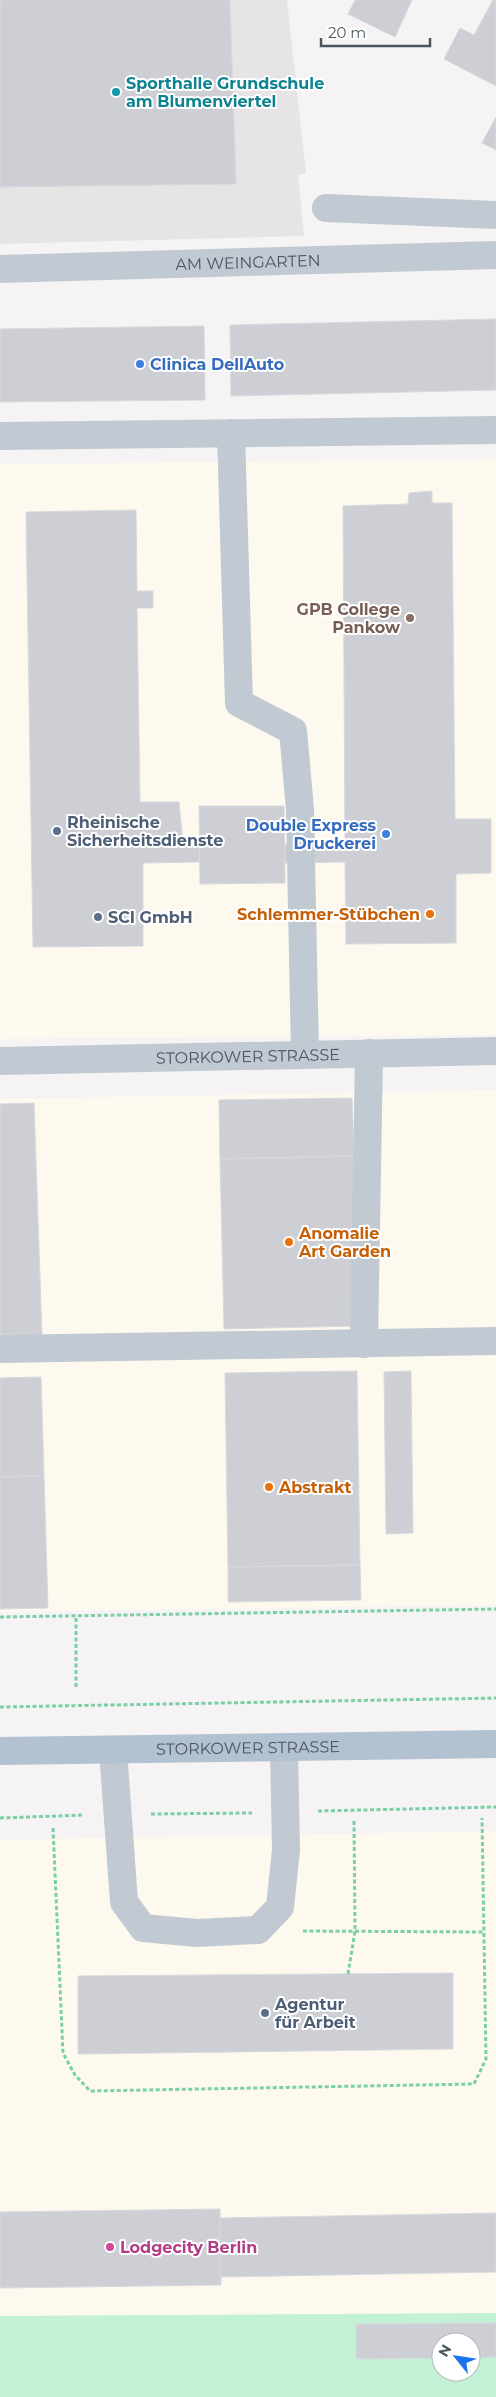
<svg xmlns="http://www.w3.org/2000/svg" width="496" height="2397" viewBox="0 0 496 2397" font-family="Montserrat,sans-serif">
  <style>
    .commercial { fill: #fdf9ef; fill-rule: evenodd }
    .education { fill: #e6e4e5 }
    .green { fill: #c3f1d5; fill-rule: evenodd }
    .building { fill: #cdcfd5; stroke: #d7d9de }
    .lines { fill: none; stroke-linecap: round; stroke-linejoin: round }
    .path { stroke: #7ad0a6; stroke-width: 3; stroke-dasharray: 4 2.5; stroke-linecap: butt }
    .minor { stroke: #c1cad2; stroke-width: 28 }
    .major { stroke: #b3c2d1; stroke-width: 28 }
    .culture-dot { fill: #0f9aa8; stroke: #fff; stroke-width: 2 }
    .shop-dot { fill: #3f7fe0; stroke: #fff; stroke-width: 2 }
    .education-dot { fill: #8d6e63; stroke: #fff; stroke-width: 2 }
    .service-dot { fill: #5c6f8a; stroke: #fff; stroke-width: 2 }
    .food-dot { fill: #e8710a; stroke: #fff; stroke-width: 2 }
    .hotel-dot { fill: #d1479c; stroke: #fff; stroke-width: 2 }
    .labels { text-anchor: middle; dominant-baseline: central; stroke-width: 4; stroke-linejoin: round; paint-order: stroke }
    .culture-label { font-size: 16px; font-weight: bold; fill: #0d838f; stroke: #fff; text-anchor: start }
    .street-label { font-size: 16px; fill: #4a5661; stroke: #fff }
    .shop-label { font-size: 16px; font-weight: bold; fill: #366cbe; stroke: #fff; text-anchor: start }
    .education-label { font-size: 16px; font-weight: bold; fill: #785e54; stroke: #fff; text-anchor: end }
    .service-label { font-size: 16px; font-weight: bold; fill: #4e5e75; stroke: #fff; text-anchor: start }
    .food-label { font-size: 16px; font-weight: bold; fill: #c56008; stroke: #fff; text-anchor: start }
    .hotel-label { font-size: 16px; font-weight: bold; fill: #b23c85; stroke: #fff; text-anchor: start }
  </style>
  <rect width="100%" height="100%" fill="#f5f3f3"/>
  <g class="commercial">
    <path d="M 496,459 L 496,1035 L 0,1039 L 0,464 Z"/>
    <path d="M 496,1090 L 496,1605 L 0,1612 L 0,1099 Z"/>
    <path d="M 496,1831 L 496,2397 L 0,2397 L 0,1840 ZM 441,2342 L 471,2342 L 471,2372 L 441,2372 Z"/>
  </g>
  <path class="education" d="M 0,0 L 287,0 L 306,173 L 298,175 L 304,236 L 0,244 Z"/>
  <path class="green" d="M 496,2313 L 496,2397 L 0,2397 L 0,2316 ZM 441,2342 L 471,2342 L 471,2372 L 441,2372 Z"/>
  <g class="building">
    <path d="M 0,0 L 230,0 L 236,184 L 0,187 Z"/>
    <path d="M 355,0 L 412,0 L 395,37 L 348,14 Z"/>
    <path d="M 493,0 L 496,0 L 496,86 L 444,59 L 460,28 L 474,35 Z"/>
    <path d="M 496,117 L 496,150 L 482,143 Z"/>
    <path d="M 496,319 L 496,390 L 231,396 L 230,325 Z"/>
    <path d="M 204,326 L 205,400 L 0,402 L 0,329 Z"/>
    <path d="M 432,491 L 432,503 L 452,503 L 455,819 L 491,819 L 491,873 L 456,874 L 456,943 L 346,944 L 345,862 L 285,863 L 284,844 L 345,843 L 343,506 L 408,504 L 409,493 Z"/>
    <path d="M 136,510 L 137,591 L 153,591 L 153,608 L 137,608 L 140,802 L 179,802 L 183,843 L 200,844 L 199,862 L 143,863 L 143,946 L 33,947 L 26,512 Z"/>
    <path d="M 199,806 L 284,806 L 285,883 L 200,884 Z"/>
    <path d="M 352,1098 L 354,1156 L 220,1159 L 219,1100 Z"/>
    <path d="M 34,1103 L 42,1335 L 0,1335 L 0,1104 Z"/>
    <path d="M 354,1156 L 357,1326 L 224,1329 L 220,1159 Z"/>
    <path d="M 357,1371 L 360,1565 L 228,1567 L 225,1373 Z"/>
    <path d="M 411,1371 L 413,1533 L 386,1534 L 384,1372 Z"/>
    <path d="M 41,1377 L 44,1476 L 0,1477 L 0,1378 Z"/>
    <path d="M 44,1476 L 48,1608 L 0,1609 L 0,1477 Z"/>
    <path d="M 360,1565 L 361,1600 L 228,1602 L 228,1567 Z"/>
    <path d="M 453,1973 L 453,2049 L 78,2054 L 78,1976 Z"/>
    <path d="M 220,2209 L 221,2285 L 0,2288 L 0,2212 Z"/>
    <path d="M 496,2213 L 496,2272 L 220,2277 L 220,2218 Z"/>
    <path d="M 496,2323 L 496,2357 L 471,2358 L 471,2342 L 441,2342 L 441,2358 L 356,2359 L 356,2324 Z"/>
  </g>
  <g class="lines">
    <g class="path">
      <path d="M 0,1617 L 496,1609"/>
      <path d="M 76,1687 L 76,1616"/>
      <path d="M 0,1707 L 496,1698"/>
      <path d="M 318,1811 L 496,1807"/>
      <path d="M 151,1814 L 252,1813"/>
      <path d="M 0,1818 L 84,1815"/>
      <path d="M 53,1828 L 63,2053 L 75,2075 L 90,2091 L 474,2084 L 486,2059 L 482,1818"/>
      <path d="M 303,1931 L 485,1932"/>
      <path d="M 348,1974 L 355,1931 L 354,1821"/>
    </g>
    <g class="minor">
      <path d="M 326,208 L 496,215"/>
      <path id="s1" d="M 0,269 L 496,255"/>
      <path d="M 231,433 L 239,703 L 293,731 L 300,809 L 305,1055"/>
      <path d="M 0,436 L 496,430"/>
      <path id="s2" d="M 0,1061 L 496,1051"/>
      <path d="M 364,1344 L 369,1053"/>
      <path d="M 0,1349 L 496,1341"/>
      <path d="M 113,1750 L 124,1902 L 143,1928 L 197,1933 L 258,1930 L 280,1907 L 286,1850 L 284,1749"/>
    </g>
    <path class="major" id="s3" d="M 0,1751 L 496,1744"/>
  </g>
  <circle class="culture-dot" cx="116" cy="92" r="5"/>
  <g class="shop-dot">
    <circle cx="140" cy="364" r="5"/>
    <circle cx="386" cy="834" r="5"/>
  </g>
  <circle class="education-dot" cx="410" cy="618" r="5"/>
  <g class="service-dot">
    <circle cx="57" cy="831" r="5"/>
    <circle cx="98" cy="917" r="5"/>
    <circle cx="265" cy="2013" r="5"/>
  </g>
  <g class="food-dot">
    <circle cx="430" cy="914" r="5"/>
    <circle cx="289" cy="1242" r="5"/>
    <circle cx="269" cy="1487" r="5"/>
  </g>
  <circle class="hotel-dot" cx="110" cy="2247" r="5"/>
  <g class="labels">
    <g class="culture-label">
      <text x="126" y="83">Sporthalle Grundschule<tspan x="126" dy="18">am Blumenviertel</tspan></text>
    </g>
    <g class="street-label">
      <text stroke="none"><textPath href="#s1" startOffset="248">AM WEINGARTEN</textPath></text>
      <text stroke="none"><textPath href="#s2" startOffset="248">STORKOWER STRASSE</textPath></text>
      <text stroke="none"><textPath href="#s3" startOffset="248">STORKOWER STRASSE</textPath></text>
    </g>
    <g class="shop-label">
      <text x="150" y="364">Clinica DellAuto</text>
      <text x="376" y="825" text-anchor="end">Double Express<tspan x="376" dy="18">Druckerei</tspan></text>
    </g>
    <g class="education-label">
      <text x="400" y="609">GPB College<tspan x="400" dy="18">Pankow</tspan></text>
    </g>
    <g class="service-label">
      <text x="67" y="822">Rheinische<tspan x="67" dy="18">Sicherheitsdienste</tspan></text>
      <text x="108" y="917">SCI GmbH</text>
      <text x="275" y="2004">Agentur<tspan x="275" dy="18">für Arbeit</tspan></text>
    </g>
    <g class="food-label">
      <text x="420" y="914" text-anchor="end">Schlemmer-Stübchen</text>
      <text x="299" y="1233">Anomalie<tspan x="299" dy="18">Art Garden</tspan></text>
      <text x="279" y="1487">Abstrakt</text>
    </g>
    <g class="hotel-label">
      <text x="120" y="2247">Lodgecity Berlin</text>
    </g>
  </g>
  <g transform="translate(456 2357) rotate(300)"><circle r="24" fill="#ffffff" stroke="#b7bbc0"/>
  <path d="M0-4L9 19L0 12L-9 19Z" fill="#1a73e8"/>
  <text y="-8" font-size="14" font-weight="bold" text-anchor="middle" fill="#4a5661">N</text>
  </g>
  <path d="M321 38v8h109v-8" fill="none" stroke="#4a5661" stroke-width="2.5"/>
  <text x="328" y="38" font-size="15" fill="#4a5661" stroke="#ffffff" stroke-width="4" paint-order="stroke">20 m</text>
</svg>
